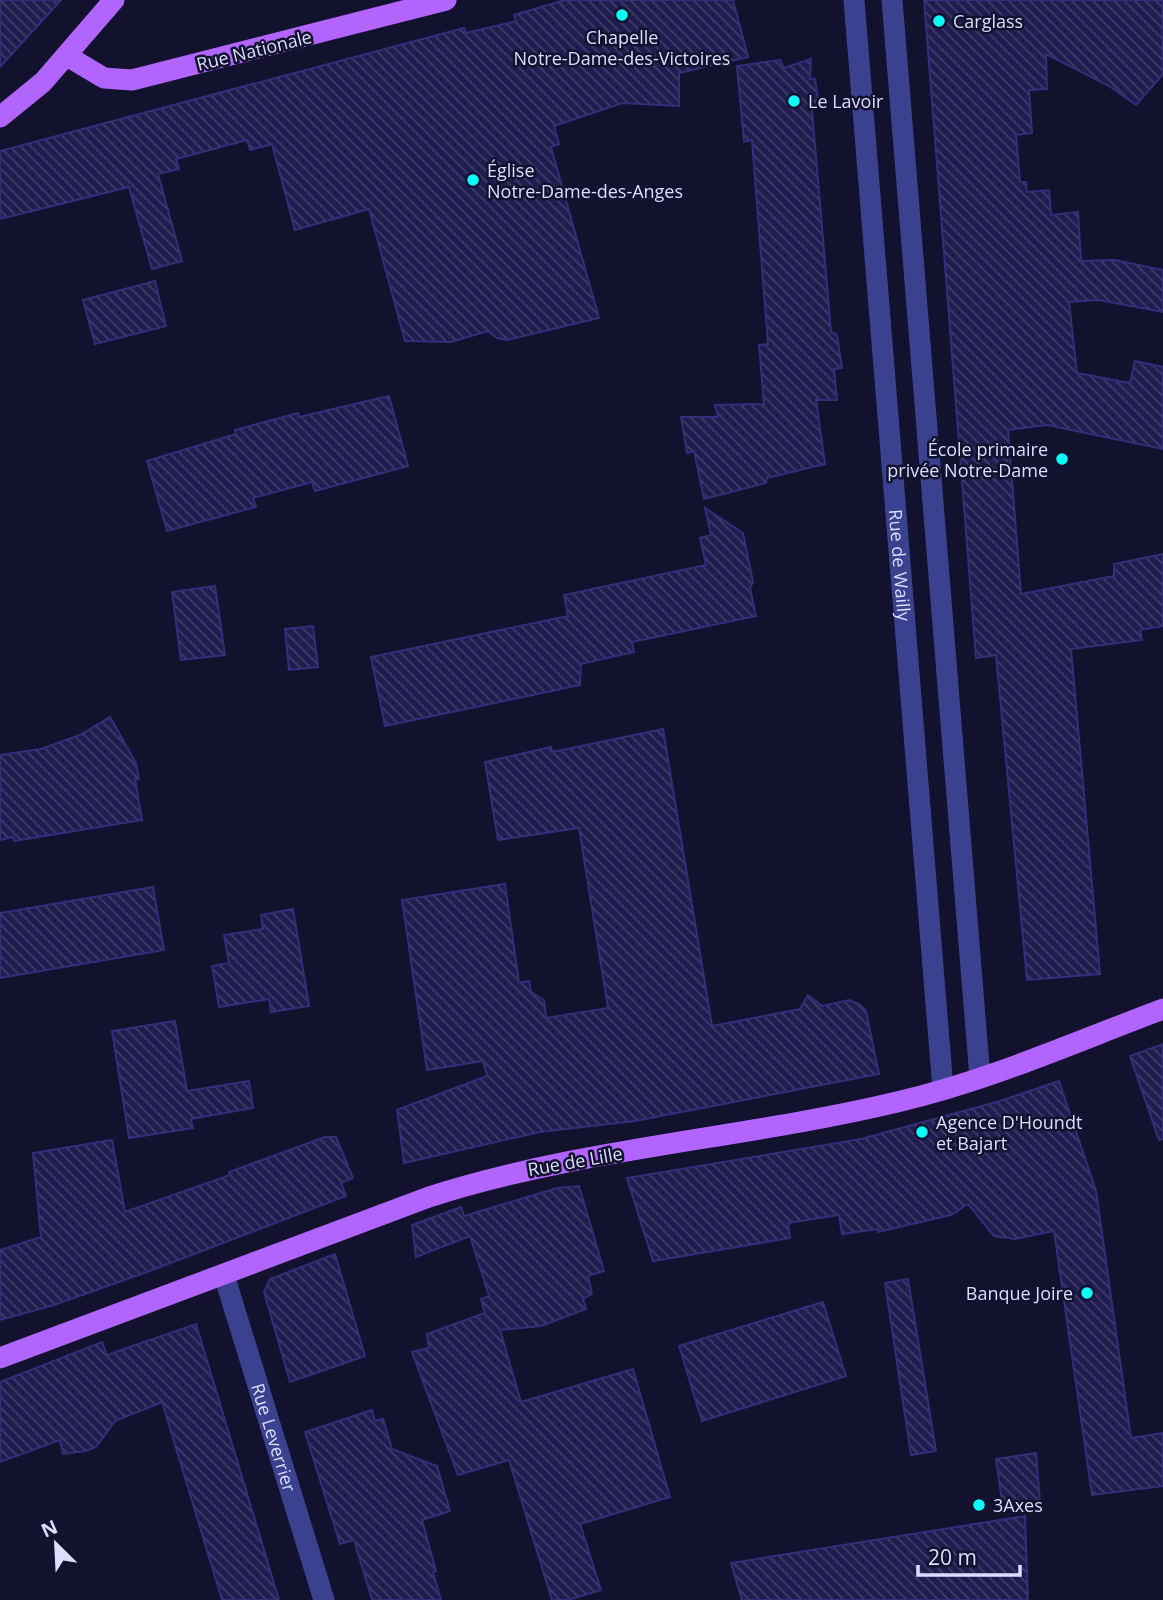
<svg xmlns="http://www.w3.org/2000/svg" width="1163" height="1600" viewBox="0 0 1163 1600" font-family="'Open Sans',sans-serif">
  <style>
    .building { fill: url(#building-back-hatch); stroke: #332d7c; stroke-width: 2 }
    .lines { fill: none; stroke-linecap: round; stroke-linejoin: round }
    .minor { stroke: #3a418e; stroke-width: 21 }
    .major { stroke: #b264ff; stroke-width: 21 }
    .poi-dot { fill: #09fff9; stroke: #12112e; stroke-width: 2.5 }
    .labels { text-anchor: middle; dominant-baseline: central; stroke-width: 5; stroke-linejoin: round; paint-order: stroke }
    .poi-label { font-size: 18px; fill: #dddeff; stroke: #12112e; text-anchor: start }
    .street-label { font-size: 18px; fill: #dddeff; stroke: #12112e }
  </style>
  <defs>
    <pattern id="building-back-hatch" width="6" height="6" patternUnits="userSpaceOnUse" patternTransform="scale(1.75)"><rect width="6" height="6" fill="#201c4f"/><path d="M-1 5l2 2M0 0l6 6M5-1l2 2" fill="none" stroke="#403d69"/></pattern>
  </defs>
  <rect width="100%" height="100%" fill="#12112e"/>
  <g class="building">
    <path d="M 0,0 L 61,0 L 0,67 Z"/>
    <path d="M 565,0 L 733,0 L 748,57 L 679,73 L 679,106 L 622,103 L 554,126 L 559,144 L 551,147 L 599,318 L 507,340 L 497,338 L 488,331 L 451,342 L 405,341 L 369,209 L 295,230 L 272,144 L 250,150 L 247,140 L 176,159 L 179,169 L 158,174 L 182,261 L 152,269 L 129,187 L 0,219 L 0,151 L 464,28 L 466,33 L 516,21 L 514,15 Z"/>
    <path d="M 924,0 L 1163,0 L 1163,74 L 1136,105 L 1109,86 L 1046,54 L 1047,89 L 1029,90 L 1032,133 L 1016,135 L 1020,182 L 1026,182 L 1027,192 L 1049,190 L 1051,215 L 1078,212 L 1081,261 L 1115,260 L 1163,270 L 1163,312 L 1099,300 L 1069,302 L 1077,373 L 1130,383 L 1135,361 L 1163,367 L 1163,449 L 1047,425 L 1008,430 L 1021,594 L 1114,576 L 1114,564 L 1163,554 L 1163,626 L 1140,630 L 1142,640 L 1071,649 L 1100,974 L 1027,980 L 996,655 L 976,658 Z"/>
    <path d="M 811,59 L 810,79 L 815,79 L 819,106 L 812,110 L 831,332 L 837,335 L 842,368 L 834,369 L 837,400 L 816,400 L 825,464 L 767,478 L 766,483 L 704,499 L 694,451 L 687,453 L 681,417 L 718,417 L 715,405 L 764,404 L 759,345 L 768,344 L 752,140 L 744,142 L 737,66 L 780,60 L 784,68 Z"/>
    <path d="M 155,281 L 166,326 L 95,344 L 83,300 Z"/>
    <path d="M 389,396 L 408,466 L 315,491 L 312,482 L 253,498 L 256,507 L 167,531 L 147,461 L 236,434 L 235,430 L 298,413 L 299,417 Z"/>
    <path d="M 705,508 L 743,533 L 753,582 L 750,588 L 756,616 L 632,642 L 634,652 L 581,664 L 580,685 L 385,726 L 371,657 L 568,616 L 564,595 L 706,565 L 700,538 L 711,535 Z"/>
    <path d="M 215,586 L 225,655 L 181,660 L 172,592 Z"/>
    <path d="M 313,626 L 318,667 L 289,670 L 285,629 Z"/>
    <path d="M 110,717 L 136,763 L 139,779 L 135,779 L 142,820 L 14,841 L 13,837 L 0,840 L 0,755 L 41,749 L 80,735 Z"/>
    <path d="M 663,729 L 712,1026 L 800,1009 L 808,995 L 822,1006 L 849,1000 L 859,1004 L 866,1011 L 879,1074 L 635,1121 L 540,1132 L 404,1163 L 397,1110 L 487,1076 L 483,1061 L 427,1070 L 402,900 L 505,884 L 519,983 L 529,981 L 531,992 L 544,1000 L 546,1018 L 608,1008 L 579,828 L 498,840 L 485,762 L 551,747 L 552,752 Z"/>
    <path d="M 153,887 L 164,950 L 0,978 L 0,913 Z"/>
    <path d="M 293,909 L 309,1006 L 271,1012 L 269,999 L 219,1007 L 212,966 L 229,963 L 224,935 L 263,929 L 261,915 Z"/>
    <path d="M 175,1021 L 187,1091 L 249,1081 L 253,1108 L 191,1119 L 193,1128 L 129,1138 L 112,1031 Z"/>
    <path d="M 1163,1044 L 1163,1139 L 1159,1140 L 1130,1056 Z"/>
    <path d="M 1059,1081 L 1096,1191 L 1131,1438 L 1163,1433 L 1163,1486 L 1092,1495 L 1054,1231 L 1015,1239 L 994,1236 L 968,1204 L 951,1215 L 878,1232 L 878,1229 L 842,1234 L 839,1215 L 788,1223 L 790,1238 L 653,1261 L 627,1178 L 861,1139 L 1000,1101 Z"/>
    <path d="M 325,1137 L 336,1137 L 353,1178 L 341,1183 L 346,1196 L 147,1272 L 54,1305 L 0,1320 L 0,1250 L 41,1237 L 33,1153 L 112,1140 L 125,1212 L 230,1175 L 229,1172 Z"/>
    <path d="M 579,1186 L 604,1271 L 588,1276 L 592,1294 L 583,1299 L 586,1309 L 541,1326 L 500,1330 L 521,1402 L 633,1369 L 670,1497 L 580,1524 L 601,1590 L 568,1600 L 552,1600 L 509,1460 L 458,1475 L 412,1352 L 429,1348 L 427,1334 L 485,1313 L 481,1299 L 489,1296 L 470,1236 L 416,1257 L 412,1225 L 461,1207 L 464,1216 L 557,1188 Z"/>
    <path d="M 335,1254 L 365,1356 L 290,1382 L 264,1292 L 270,1279 Z"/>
    <path d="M 908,1279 L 936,1451 L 911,1455 L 885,1283 Z"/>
    <path d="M 823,1302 L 846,1376 L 702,1421 L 679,1346 Z"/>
    <path d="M 196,1324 L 279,1600 L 222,1600 L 162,1402 L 115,1421 L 96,1447 L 86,1451 L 63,1454 L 60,1440 L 0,1462 L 0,1382 L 102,1342 L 107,1355 Z"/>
    <path d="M 372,1410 L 375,1421 L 383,1419 L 392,1449 L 437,1466 L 450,1511 L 422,1520 L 436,1571 L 433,1572 L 441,1600 L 372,1600 L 354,1540 L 340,1544 L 305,1432 Z"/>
    <path d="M 1036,1453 L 1040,1502 L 1003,1508 L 996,1459 Z"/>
    <path d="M 1025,1516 L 1028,1600 L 742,1600 L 731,1563 Z"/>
  </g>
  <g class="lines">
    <g class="minor">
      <path id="s1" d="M 854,0 L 943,1089"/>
      <path d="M 892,0 L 980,1078"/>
      <path id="s2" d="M 224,1275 L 324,1600"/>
    </g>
    <g class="major">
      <path d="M 67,56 L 104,78 L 132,80 L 446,0"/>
      <path d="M 0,117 L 43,82 L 114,0"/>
      <path d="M 0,1358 L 429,1197 C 581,1148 742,1139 897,1102 C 988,1081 1075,1042 1163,1009"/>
    </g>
  </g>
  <g class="poi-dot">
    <circle cx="622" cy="15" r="7"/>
    <circle cx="939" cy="21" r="7"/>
    <circle cx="794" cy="101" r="7"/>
    <circle cx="473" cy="180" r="7"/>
    <circle cx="1062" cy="459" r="7"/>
    <circle cx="922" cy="1132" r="7"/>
    <circle cx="1087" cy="1293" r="7"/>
    <circle cx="979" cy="1505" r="7"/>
  </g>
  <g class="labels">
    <g class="poi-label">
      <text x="953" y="21">Carglass</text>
      <text x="622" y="37" text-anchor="middle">Chapelle<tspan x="622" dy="21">Notre-Dame-des-Victoires</tspan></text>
      <text x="808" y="101">Le Lavoir</text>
      <text x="487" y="170">Église<tspan x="487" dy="21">Notre-Dame-des-Anges</tspan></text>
      <text x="1048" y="449" text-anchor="end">École primaire<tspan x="1048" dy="21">privée Notre-Dame</tspan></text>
      <text x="936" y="1122">Agence D'Houndt<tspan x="936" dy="21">et Bajart</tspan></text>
      <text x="1073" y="1293" text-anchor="end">Banque Joire</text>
      <text x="993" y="1505">3Axes</text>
    </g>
    <g class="street-label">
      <text transform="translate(254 50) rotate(-14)">Rue Nationale</text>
      <text stroke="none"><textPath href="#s1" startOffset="567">Rue de Wailly</textPath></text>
      <text transform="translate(575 1161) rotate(-10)">Rue de Lille</text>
      <text stroke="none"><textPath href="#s2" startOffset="170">Rue Leverrier</textPath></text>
    </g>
  </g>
  <g transform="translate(56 1544) rotate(336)" stroke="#12112e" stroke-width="5" paint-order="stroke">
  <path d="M0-5L12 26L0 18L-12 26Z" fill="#dddeff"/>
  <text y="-10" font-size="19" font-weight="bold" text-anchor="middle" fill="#dddeff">N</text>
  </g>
  <path d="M918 1565v10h102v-10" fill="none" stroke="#dddeff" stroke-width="3.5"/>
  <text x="928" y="1565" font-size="21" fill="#dddeff" stroke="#12112e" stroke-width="5" paint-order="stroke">20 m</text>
</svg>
